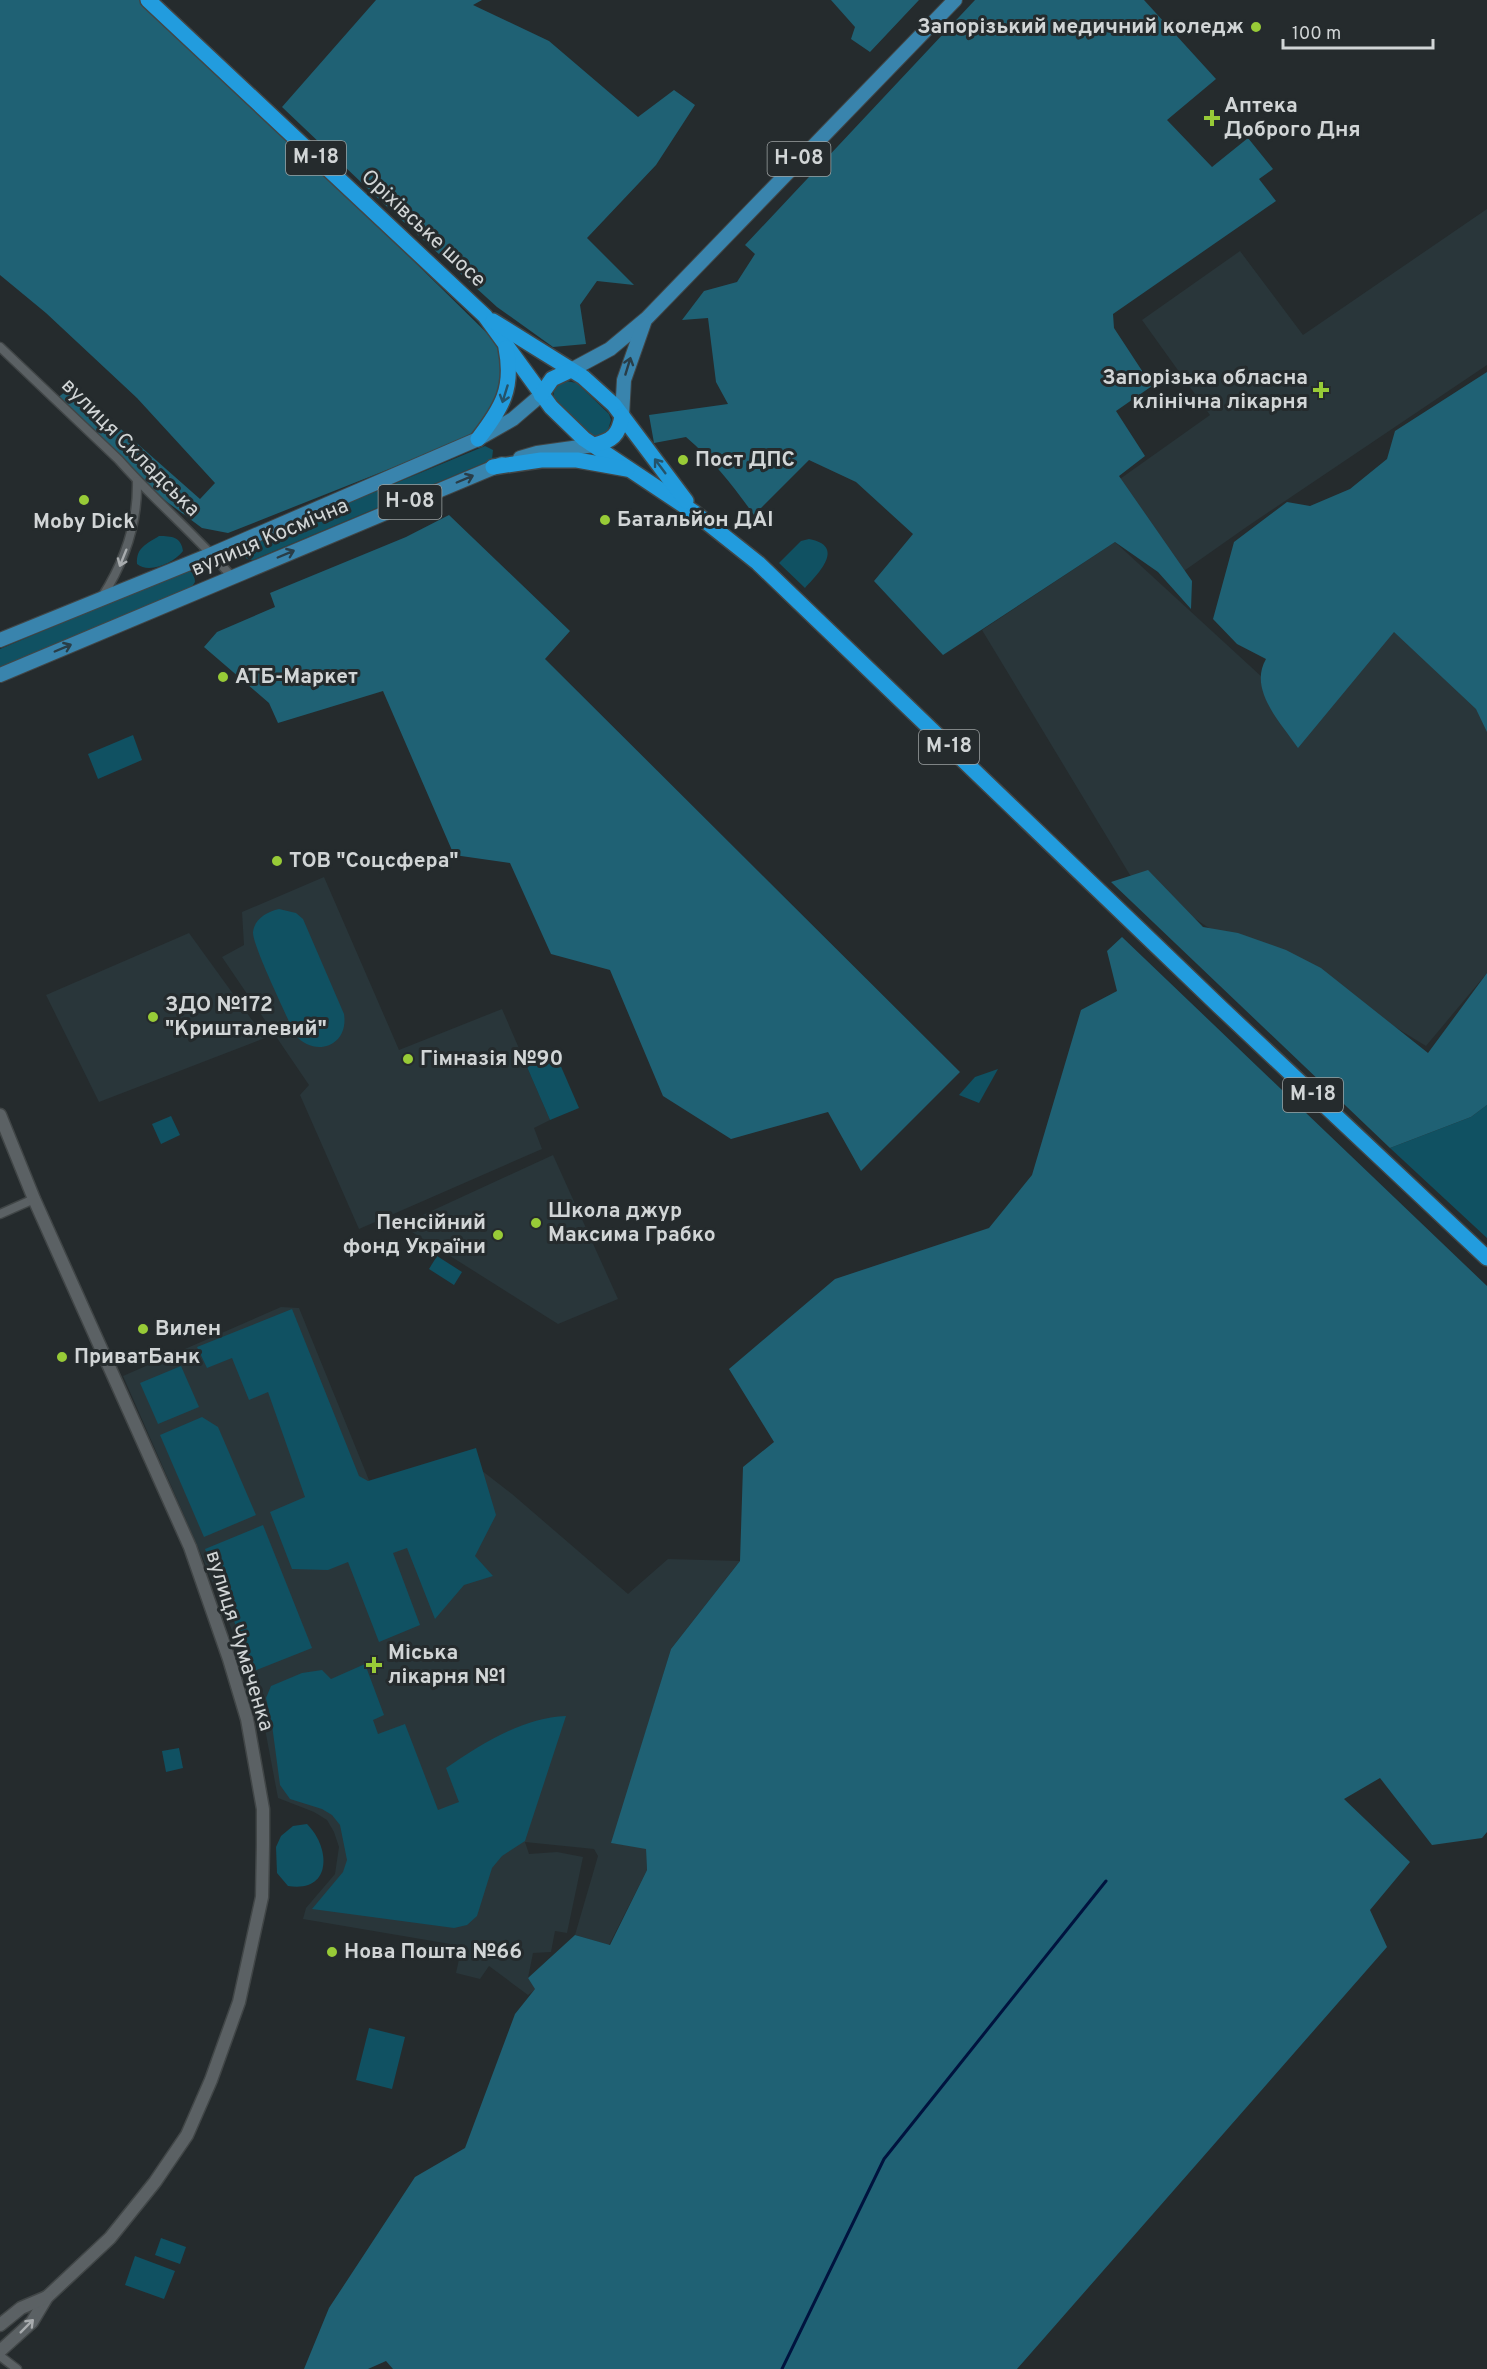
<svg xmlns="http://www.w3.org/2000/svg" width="1487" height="2369" viewBox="0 0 1487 2369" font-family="Overpass,sans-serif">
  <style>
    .built { fill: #29363a }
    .green { fill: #105162 }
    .forest { fill: #1f6174 }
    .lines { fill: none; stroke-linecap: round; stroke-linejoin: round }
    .stream { stroke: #00133e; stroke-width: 3 }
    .street-casing { stroke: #414647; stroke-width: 11 }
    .secondary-casing { stroke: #414647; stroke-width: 15 }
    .primary-casing { stroke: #414647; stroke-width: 16 }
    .highway-casing { stroke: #414647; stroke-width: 18 }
    .street { stroke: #5b6164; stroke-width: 8 }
    .secondary { stroke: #5b6164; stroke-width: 12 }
    .primary { stroke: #3984ad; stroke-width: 14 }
    .highway { stroke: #229cde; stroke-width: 15 }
    .oneway { stroke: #293d47 }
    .oneway2 { stroke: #24536b }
    .oneway3 { stroke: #a8acae }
    .poi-dot { fill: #98cb37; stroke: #252b2d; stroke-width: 2 }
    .labels { text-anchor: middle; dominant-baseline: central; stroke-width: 6; stroke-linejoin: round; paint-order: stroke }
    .shield { fill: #252b2d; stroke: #9da2a3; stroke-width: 1.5 }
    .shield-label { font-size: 20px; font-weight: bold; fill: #d1d5d6 }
    .poi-label { font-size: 21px; font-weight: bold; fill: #d1d5d6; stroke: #252b2d; text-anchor: start }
    .street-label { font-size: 21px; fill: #d1d5d6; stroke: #252b2d }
  </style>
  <rect width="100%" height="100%" fill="#252b2d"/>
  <g class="built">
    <path d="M 1487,209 L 1487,365 L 1245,528 L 1174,578 L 1110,486 L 1210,415 L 1142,320 L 1240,251 L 1303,335 Z"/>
    <path d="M 1115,542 L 1299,711 L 1398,617 L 1487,699 L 1487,973 L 1426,1046 L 1295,966 L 1261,963 L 1130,875 L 982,630 Z"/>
    <path d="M 324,877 L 399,1050 L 502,1009 L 550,1120 L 534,1128 L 542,1149 L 359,1229 L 300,1095 L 309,1085 L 222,957 L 244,945 L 242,912 Z"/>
    <path d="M 189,933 L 265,1038 L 99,1102 L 46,995 Z"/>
    <path d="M 553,1155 L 618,1299 L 558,1324 L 401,1225 Z"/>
    <path d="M 281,1307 L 299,1308 L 375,1495 L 472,1463 L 512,1494 L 628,1594 L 668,1559 L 740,1561 L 671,1649 L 612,1843 L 646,1848 L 647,1870 L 609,1945 L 575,1935 L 598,1856 L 594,1849 L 525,1842 L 529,1854 L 557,1852 L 583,1857 L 567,1933 L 555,1931 L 551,1952 L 533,1953 L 528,1978 L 536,1989 L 528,1995 L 489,1966 L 480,1979 L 456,1973 L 462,1946 L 303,1919 L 306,1908 L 335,1874 L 339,1847 L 334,1832 L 327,1820 L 314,1812 L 278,1798 L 259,1697 L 201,1554 L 123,1376 Z"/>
  </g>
  <g class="green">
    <path d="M 566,381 L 577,383 L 609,414 L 611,420 L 607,433 L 595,438 L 588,436 L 554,401 C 552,390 556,384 566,381 Z"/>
    <path d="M 485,446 L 493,450 L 492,459 L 484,463 L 253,560 L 247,559 L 243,555 L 243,549 L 249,544 Z"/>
    <path d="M 159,536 C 172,536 181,537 183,551 C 174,563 149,574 137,564 C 136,547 147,544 159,536 Z"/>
    <path d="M 809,539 C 846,546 819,573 805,588 L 779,563 L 801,541 Z"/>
    <path d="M 188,570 L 194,574 L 195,582 L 191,588 L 0,668 L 0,649 Z"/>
    <path d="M 133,735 L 142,760 L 98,779 L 88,754 Z"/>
    <path d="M 279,909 L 296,913 L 303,919 L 344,1014 C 349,1046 315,1058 295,1035 C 288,1018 252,945 253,932 C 255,918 267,912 279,909 Z"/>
    <path d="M 556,1055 L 579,1108 L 550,1120 L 527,1067 Z"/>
    <path d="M 998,1069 L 979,1103 L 959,1095 L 975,1077 Z"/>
    <path d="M 1487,1105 L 1487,1238 L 1390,1148 L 1471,1117 Z"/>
    <path d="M 171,1116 L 180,1135 L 161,1144 L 152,1124 Z"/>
    <path d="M 437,1256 L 462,1272 L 454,1285 L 429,1269 Z"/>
    <path d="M 292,1309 L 359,1476 L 368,1481 L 476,1448 L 496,1515 L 475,1556 L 493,1576 L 464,1585 L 435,1619 L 407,1548 L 393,1553 L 420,1625 L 379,1642 L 348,1562 L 328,1570 L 292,1569 L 270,1512 L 305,1497 L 268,1392 L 249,1400 L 232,1358 L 207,1368 L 197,1347 Z"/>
    <path d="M 181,1366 L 199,1407 L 158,1424 L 140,1383 Z"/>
    <path d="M 202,1417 L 218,1427 L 256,1515 L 204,1537 L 160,1435 Z"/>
    <path d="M 263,1525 L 312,1648 L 254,1671 L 205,1549 Z"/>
    <path d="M 365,1664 L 384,1715 L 373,1720 L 378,1734 L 405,1724 L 438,1810 L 459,1802 L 446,1768 C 482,1744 521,1718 566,1716 L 525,1841 L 502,1856 L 492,1868 L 477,1916 L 467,1925 L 454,1928 L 312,1909 L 343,1872 L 347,1860 L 340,1825 L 332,1815 L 322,1809 L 290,1799 L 280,1785 L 272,1725 L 266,1698 L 271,1686 L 302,1673 L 322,1670 L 331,1679 Z"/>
    <path d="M 179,1748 L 183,1768 L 166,1772 L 162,1751 Z"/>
    <path d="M 307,1824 C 331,1848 332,1893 288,1886 L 277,1873 L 276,1847 L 281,1836 L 293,1826 Z"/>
    <path d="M 369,2028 L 405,2037 L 392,2089 L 356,2080 Z"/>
    <path d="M 161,2238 L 186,2247 L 180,2264 L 155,2255 Z"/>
    <path d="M 135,2256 L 175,2271 L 164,2299 L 125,2285 Z"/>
  </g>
  <g class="forest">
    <path d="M 0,0 L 148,0 L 495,341 L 505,367 L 492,417 L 470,437 L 228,533 L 202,528 L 147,487 L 55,400 L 72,386 L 200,499 L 215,483 L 137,398 L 46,313 L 0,275 Z"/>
    <path d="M 376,0 L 482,0 L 473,5 L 549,41 L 638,117 L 674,90 L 695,105 L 656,165 L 587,238 L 634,285 L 597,281 L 580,305 L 586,344 L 553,347 L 497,307 L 384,204 L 282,107 Z"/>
    <path d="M 831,0 L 919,0 L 870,52 L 851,39 L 855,27 Z"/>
    <path d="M 975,0 L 1144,0 L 1216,79 L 1167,120 L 1212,167 L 1248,138 L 1273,169 L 1259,179 L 1276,201 L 1113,314 L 1114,328 L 1152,386 L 1116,411 L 1145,456 L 1119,476 L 1192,581 L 1191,609 L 1158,572 L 1115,542 L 943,655 L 874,581 L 913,534 L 856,482 L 809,460 L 754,515 C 734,487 713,460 686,437 L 654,443 L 649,415 L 728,404 L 716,382 L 708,318 L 682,320 L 704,291 L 737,282 L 755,254 L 745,245 Z"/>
    <path d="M 1487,372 L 1487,732 L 1476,709 L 1394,632 L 1298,748 C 1281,723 1248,690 1266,659 L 1237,644 L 1213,619 L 1234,542 L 1287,502 L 1310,506 L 1350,489 L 1387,459 L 1395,431 Z"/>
    <path d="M 449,515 L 570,631 L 545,659 L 960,1072 L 861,1171 L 828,1112 L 731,1139 L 663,1096 L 610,970 L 551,954 L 510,863 L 454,855 L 383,691 L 278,723 L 269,703 L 204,647 L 217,632 L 275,607 L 270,593 L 406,537 Z"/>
    <path d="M 1148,870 L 1203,927 L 1238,933 L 1286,950 L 1321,968 L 1428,1053 L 1487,973 L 1487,1105 L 1471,1117 L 1390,1148 L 1111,882 Z"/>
    <path d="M 1122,937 L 1487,1286 L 1487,1832 L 1482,1838 L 1432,1845 L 1380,1778 L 1344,1799 L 1410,1862 L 1370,1910 L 1387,1947 L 1017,2369 L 393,2369 L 386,2361 L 368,2369 L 304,2369 L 329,2308 L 415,2177 L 465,2148 L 515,2014 L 535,1989 L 528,1978 L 575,1935 L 610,1945 L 647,1870 L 646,1849 L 611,1843 L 671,1649 L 740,1561 L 743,1467 L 774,1442 L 729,1369 L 835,1279 L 989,1228 L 1032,1175 L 1081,1010 L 1117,991 L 1107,951 Z"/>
  </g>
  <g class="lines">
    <path class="stream" d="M 782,2369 L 884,2159 L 1106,1881"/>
    <g class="street-casing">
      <g id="street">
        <path d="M 0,347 L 119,460 C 155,501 197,536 232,577"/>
        <path d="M 102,597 C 125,561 138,524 137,481"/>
        <path d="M 0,1214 L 34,1199"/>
        <path d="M 0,2356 L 17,2369"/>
      </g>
    </g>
    <g class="secondary-casing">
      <g id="secondary">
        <path d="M 0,1115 L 34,1199 L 190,1547 L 229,1659 L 247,1719 L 263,1809 L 263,1845 L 262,1897 L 239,2002 L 211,2080 L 187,2135 L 155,2182 L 110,2238 L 47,2297 L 32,2322 L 0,2351"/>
        <path d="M 0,2325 L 21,2308 L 47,2297"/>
      </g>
    </g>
    <g class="primary-casing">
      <g id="primary">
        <path d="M 571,370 L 610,349 L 646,319 L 955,0"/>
        <path d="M 622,416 L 624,380 L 644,323"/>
        <path d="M 520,458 L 537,453 L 594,445"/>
        <path d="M 0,640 L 212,554 L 478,439 L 513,419 L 541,395"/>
        <path d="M 0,675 L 502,464"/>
      </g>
    </g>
    <g class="highway-casing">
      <g id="highway">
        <path d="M 148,0 L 485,316 L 551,407 L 584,439 L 695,513 L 758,563 L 1219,1006 L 1487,1258"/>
        <path d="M 493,321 L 583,377 L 614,405 L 686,501"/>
        <path d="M 541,395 L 552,379 L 571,370"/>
        <path d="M 478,439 C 502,408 514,388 506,348"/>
        <path d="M 594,445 C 612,441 619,435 622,416"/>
        <path d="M 493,467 L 541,460 L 577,460 L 627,469"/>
      </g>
    </g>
    <use href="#street" class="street"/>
    <use href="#secondary" class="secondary"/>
    <use href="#primary" class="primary"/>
    <use href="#highway" class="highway"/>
  </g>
  <defs><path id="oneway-shaft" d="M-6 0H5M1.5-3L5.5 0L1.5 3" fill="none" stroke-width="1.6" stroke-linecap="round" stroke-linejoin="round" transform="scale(1.5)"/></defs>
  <g class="oneway">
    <use href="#oneway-shaft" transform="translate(628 366) rotate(-73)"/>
    <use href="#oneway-shaft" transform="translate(465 479) rotate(-23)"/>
    <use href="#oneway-shaft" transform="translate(286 554) rotate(-23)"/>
    <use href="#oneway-shaft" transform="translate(63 648) rotate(-23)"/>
  </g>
  <g class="oneway2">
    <use href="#oneway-shaft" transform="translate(505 394) rotate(107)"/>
    <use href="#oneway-shaft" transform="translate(660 466) rotate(-127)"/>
  </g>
  <g class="oneway3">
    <use href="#oneway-shaft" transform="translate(123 558) rotate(112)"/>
    <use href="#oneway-shaft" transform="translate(27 2326) rotate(-45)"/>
  </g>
  <g class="poi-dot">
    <circle cx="1256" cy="27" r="6"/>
    <path d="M1209 109h6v6h6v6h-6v6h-6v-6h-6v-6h6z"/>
    <path d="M1318 381h6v6h6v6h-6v6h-6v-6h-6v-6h6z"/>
    <circle cx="683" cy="460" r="6"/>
    <circle cx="84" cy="500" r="6"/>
    <circle cx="605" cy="520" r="6"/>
    <circle cx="223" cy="677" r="6"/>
    <circle cx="277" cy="861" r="6"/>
    <circle cx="153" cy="1017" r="6"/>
    <circle cx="408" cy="1059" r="6"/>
    <circle cx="536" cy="1223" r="6"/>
    <circle cx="498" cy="1235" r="6"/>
    <circle cx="143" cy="1329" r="6"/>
    <circle cx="62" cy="1357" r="6"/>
    <path d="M371 1656h6v6h6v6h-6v6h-6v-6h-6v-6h6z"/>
    <circle cx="332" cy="1952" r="6"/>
  </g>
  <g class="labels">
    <g class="shield">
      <rect x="286" y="141" width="60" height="34" rx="4.5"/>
      <rect x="767.5" y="142" width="63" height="34" rx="4.5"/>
      <rect x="378.5" y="485" width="63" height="34" rx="4.5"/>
      <rect x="919" y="730" width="60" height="34" rx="4.5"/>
      <rect x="1283" y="1078" width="60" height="34" rx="4.5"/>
    </g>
    <g class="shield-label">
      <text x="316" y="158">М-18</text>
      <text x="799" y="159">Н-08</text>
      <text x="410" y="502">Н-08</text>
      <text x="949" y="747">М-18</text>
      <text x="1313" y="1095">М-18</text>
    </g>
    <g class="poi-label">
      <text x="1244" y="27" text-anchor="end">Запорізький медичний коледж</text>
      <text x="1224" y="106">Аптека<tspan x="1224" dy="24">Доброго Дня</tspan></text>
      <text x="1308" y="378" text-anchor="end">Запорізька обласна<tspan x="1308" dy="24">клінічна лікарня</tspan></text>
      <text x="695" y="460">Пост ДПС</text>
      <text x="617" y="520">Батальйон ДАI</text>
      <text x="84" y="522" text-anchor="middle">Moby Dick</text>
      <text x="235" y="677">АТБ-Маркет</text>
      <text x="289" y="861">ТОВ "Соцсфера"</text>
      <text x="165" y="1005">ЗДО №172<tspan x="165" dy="24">"Кришталевий"</tspan></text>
      <text x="420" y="1059">Гімназія №90</text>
      <text x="548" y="1211">Школа джур<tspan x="548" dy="24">Максима Грабко</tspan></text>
      <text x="486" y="1223" text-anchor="end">Пенсійний<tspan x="486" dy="24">фонд України</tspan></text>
      <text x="155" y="1329">Вилен</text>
      <text x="74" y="1357">ПриватБанк</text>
      <text x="388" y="1653">Міська<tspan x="388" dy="24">лікарня №1</tspan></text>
      <text x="344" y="1952">Нова Пошта №66</text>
    </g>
    <g class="street-label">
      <text transform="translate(423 229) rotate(43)">Оріхівське шосе</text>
      <text transform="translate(130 448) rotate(45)">вулиця Складська</text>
      <text transform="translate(270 538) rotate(-23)">вулиця Космічна</text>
      <text transform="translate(239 1641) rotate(73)">вулиця Чумаченка</text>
    </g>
  </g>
  <path d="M1283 39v9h150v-9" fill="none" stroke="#d1d5d6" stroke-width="3"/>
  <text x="1292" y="39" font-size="18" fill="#d1d5d6" stroke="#252b2d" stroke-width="4.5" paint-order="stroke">100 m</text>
</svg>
